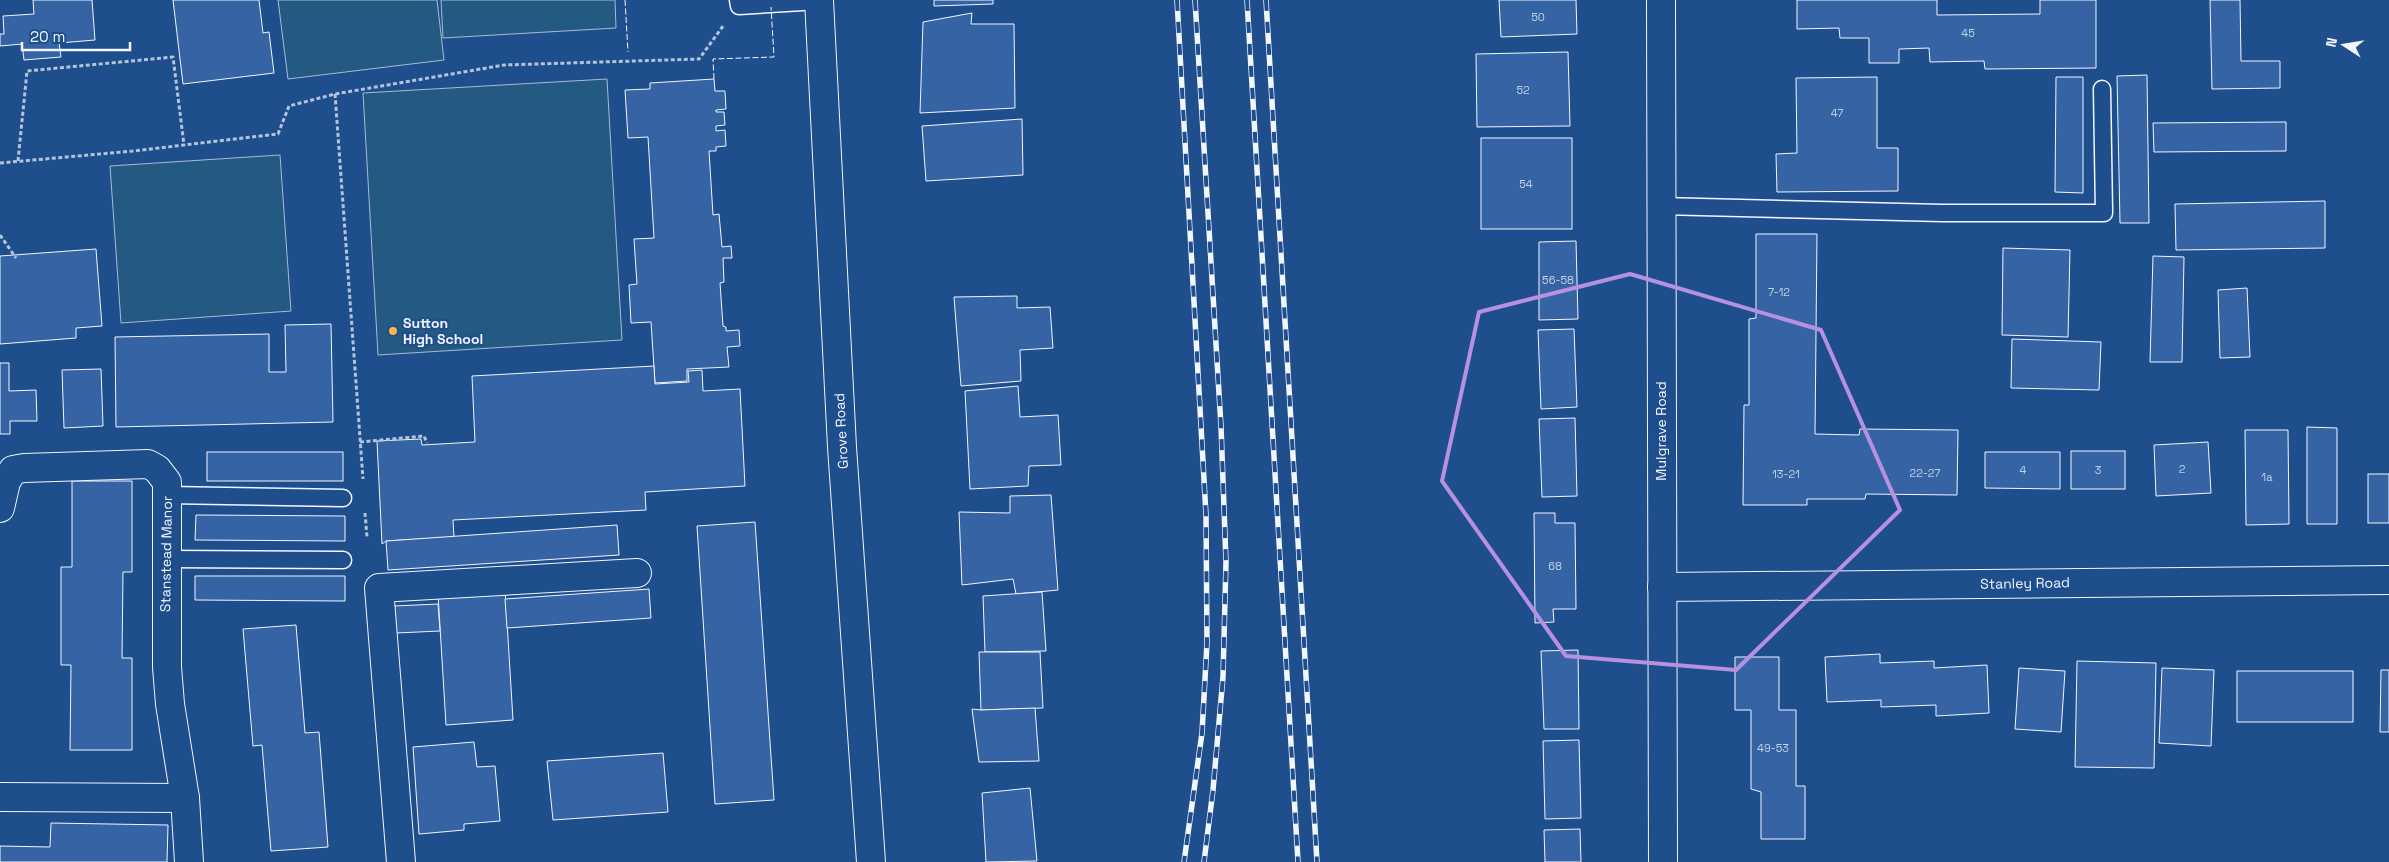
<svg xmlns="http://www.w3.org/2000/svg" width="2389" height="862" viewBox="0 0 2389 862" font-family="'Space Grotesk',sans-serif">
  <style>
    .green { fill: #245a82; stroke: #a8bbd7 }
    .building { fill: #3563a3; stroke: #f2f6ff }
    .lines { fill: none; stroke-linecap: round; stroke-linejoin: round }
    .lane-casing { stroke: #f2f6ff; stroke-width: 19 }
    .street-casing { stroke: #f2f6ff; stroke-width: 30 }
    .secondary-casing { stroke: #f2f6ff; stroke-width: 30 }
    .path { stroke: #b3c4dc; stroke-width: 3; stroke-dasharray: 4 2.5; stroke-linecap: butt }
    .lane { stroke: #1f4e8c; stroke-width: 16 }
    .street { stroke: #1f4e8c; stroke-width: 28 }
    .secondary { stroke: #1f4e8c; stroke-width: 28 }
    .rail-casing { stroke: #f2f6ff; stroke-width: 5.5 }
    .rail { stroke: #1f4e8c; stroke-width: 4; stroke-dasharray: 11; stroke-linecap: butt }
    .fence { stroke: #f2f6ff; stroke-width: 1; stroke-dasharray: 6 2.5; stroke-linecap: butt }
    .marked { fill: none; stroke: #b691df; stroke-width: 4; stroke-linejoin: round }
    .poi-dot { fill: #ffb74d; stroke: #1f4e8c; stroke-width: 2 }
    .labels { text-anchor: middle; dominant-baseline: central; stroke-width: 4; stroke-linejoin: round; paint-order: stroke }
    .number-label { font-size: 11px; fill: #c3d1e8 }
    .poi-label { font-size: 14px; font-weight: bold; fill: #f2f6ff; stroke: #1f4e8c; text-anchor: start }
    .street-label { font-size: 14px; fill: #f2f6ff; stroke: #1f4e8c }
  </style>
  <rect width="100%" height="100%" fill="#1f4e8c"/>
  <g class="green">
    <path d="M 278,0 L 437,0 L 444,60 L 288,79 Z"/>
    <path d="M 441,0 L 615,0 L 616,28 L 443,38 Z"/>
    <path d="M 607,79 L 622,340 L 378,355 L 363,93 Z"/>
    <path d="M 280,155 L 291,311 L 121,323 L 110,166 Z"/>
  </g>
  <g class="building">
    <path d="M 33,0 L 92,0 L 95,40 L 59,43 L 61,57 L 24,60 L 22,44 L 0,46 L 0,34 L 4,34 L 3,16 L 34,14 Z"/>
    <path d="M 173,0 L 259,0 L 263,33 L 269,32 L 274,73 L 183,84 Z"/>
    <path d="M 934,0 L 993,0 L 993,4 L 934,6 Z"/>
    <path d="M 1499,0 L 1576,0 L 1577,34 L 1501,37 Z"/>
    <path d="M 1797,0 L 1937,0 L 1937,15 L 2040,14 L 2040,0 L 2096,0 L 2096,68 L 1985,69 L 1984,61 L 1930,62 L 1929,48 L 1899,49 L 1899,63 L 1869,63 L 1869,38 L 1840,38 L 1839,28 L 1797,29 Z"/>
    <path d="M 2210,0 L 2240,0 L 2241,61 L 2280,61 L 2280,88 L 2212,89 Z"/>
    <path d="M 972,13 L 971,24 L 1014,24 L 1015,108 L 920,113 L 923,22 Z"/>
    <path d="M 1568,52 L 1570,126 L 1477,127 L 1476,54 Z"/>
    <path d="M 2147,75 L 2149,223 L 2120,223 L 2117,76 Z"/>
    <path d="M 1877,77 L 1877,148 L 1898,148 L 1898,191 L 1777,192 L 1776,154 L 1797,153 L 1796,78 Z"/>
    <path d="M 2056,77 L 2083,77 L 2083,193 L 2055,192 Z"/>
    <path d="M 714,79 L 715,91 L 725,91 L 726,109 L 716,110 L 716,112 L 724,112 L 725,125 L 716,126 L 716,131 L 725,130 L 726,146 L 716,147 L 716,151 L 709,151 L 713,215 L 719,214 L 722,247 L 731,246 L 732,258 L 723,258 L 724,282 L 720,283 L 723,326 L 726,327 L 726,331 L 739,330 L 740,346 L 727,347 L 729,367 L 687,369 L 687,381 L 655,383 L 651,322 L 631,323 L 629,285 L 637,284 L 634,239 L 654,238 L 648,137 L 628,138 L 625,90 L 650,89 L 650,83 Z"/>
    <path d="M 1022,119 L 1023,175 L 926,181 L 922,126 Z"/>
    <path d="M 2286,122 L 2286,151 L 2154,152 L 2153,123 Z"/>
    <rect x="1481" y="138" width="91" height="91"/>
    <path d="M 2325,201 L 2325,248 L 2176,250 L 2175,204 Z"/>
    <path d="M 1756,234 L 1817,234 L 1815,434 L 1859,435 L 1860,429 L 1958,430 L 1957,495 L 1866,494 L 1865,499 L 1807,499 L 1807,505 L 1743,505 L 1744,405 L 1749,405 L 1749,319 L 1756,318 Z"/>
    <path d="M 1576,241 L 1578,319 L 1539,320 L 1539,242 Z"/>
    <path d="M 2003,248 L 2070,250 L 2068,337 L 2002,335 Z"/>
    <path d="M 96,249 L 102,326 L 76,328 L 76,338 L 0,344 L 0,256 Z"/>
    <path d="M 2153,256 L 2184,257 L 2182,362 L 2150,362 Z"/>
    <path d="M 2247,288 L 2250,357 L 2220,358 L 2218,290 Z"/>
    <path d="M 1017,296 L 1017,308 L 1050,307 L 1053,348 L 1020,350 L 1021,381 L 961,386 L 954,297 Z"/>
    <path d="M 331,324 L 333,422 L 116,427 L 115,337 L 269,334 L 269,372 L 286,372 L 285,325 Z"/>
    <path d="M 1574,329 L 1577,407 L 1541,409 L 1538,330 Z"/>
    <path d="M 2012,339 L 2101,342 L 2099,390 L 2011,388 Z"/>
    <path d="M 0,363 L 9,363 L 9,391 L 36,390 L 37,421 L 10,421 L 10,434 L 0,434 Z"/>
    <path d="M 654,366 L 655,384 L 689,382 L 688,371 L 702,370 L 703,391 L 740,389 L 745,486 L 645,492 L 646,510 L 453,520 L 454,537 L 386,541 L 382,544 L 377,441 L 421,439 L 422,445 L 475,442 L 472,376 Z"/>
    <path d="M 101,369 L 103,426 L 64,428 L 62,370 Z"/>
    <path d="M 1018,386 L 1020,417 L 1058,415 L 1061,465 L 1029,466 L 1028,486 L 970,489 L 965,391 Z"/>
    <path d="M 1575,418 L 1577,496 L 1542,497 L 1539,419 Z"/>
    <path d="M 2307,427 L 2337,428 L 2337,524 L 2307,524 Z"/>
    <path d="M 2245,430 L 2288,430 L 2289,524 L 2246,525 Z"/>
    <path d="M 2208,442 L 2211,493 L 2156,496 L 2154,445 Z"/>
    <rect x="2071" y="451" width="54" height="38"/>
    <rect x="207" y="452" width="136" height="29"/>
    <path d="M 1985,452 L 2060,452 L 2060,489 L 1985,488 Z"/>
    <rect x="2368" y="474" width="21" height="49"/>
    <path d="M 72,481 L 132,481 L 132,572 L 123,572 L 122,658 L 132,658 L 132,750 L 70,750 L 71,665 L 61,665 L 61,567 L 72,567 Z"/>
    <path d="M 1051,495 L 1058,590 L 1016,594 L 1013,579 L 962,585 L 959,512 L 1010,513 L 1010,496 Z"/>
    <path d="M 1534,513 L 1555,513 L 1555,523 L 1575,523 L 1576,609 L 1553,609 L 1554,622 L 1535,623 Z"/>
    <path d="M 196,515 L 345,516 L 345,541 L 195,540 Z"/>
    <path d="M 755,522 L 774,800 L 715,804 L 697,526 Z"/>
    <path d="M 617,525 L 619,555 L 388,570 L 386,541 Z"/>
    <path d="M 195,576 L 345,576 L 345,601 L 195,600 Z"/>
    <path d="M 505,589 L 513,720 L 446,725 L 438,594 Z"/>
    <path d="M 649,589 L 651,618 L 507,628 L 505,599 Z"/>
    <path d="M 1042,592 L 1046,651 L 985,652 L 983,596 Z"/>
    <path d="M 438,604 L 440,631 L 396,633 L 394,606 Z"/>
    <path d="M 296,625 L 305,733 L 319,732 L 328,847 L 271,851 L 262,745 L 253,746 L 243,629 Z"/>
    <path d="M 1578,650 L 1579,729 L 1544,729 L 1541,651 Z"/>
    <path d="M 979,652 L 1040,652 L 1043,708 L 981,710 Z"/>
    <path d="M 1880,654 L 1880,663 L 1934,661 L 1934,668 L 1987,665 L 1989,713 L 1936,716 L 1936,705 L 1881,707 L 1881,700 L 1827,702 L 1825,657 Z"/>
    <path d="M 1735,657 L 1779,657 L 1779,710 L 1796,710 L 1796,786 L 1805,786 L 1805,839 L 1761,839 L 1761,792 L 1751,789 L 1751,710 L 1735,710 Z"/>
    <path d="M 2077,661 L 2156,663 L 2154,768 L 2075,767 Z"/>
    <path d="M 2019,668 L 2065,671 L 2061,732 L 2015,729 Z"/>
    <path d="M 2162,668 L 2214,670 L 2211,746 L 2159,743 Z"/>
    <path d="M 2381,670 L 2389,670 L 2389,732 L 2380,732 Z"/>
    <rect x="2237" y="671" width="116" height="51"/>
    <path d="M 1035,708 L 1039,761 L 979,762 L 972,709 L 981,710 Z"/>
    <path d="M 1579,740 L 1581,818 L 1545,819 L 1543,741 Z"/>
    <path d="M 474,742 L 477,767 L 495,766 L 500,821 L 464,824 L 464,830 L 419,834 L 413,747 Z"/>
    <path d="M 663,753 L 668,812 L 553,820 L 547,761 Z"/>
    <path d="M 1030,788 L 1037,861 L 986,862 L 982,793 Z"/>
    <path d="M 51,823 L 168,825 L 167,862 L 0,862 L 0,846 L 50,847 Z"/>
    <path d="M 1580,829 L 1581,862 L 1545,862 L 1544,830 Z"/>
  </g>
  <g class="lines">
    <g class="lane-casing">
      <g id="lane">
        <path d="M 738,0 L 739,6 L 819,1"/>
        <path d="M 1661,206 L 1942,213 L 2104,213 L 2102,89"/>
        <path d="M 167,495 L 343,498"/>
        <path d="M 166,559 L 343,560"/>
      </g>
    </g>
    <g class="street-casing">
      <g id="street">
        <path d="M 819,0 L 842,447 L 871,862"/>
        <path d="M 0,508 L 6,482 L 13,470 L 24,468 L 148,464 L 157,469 L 167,482 L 167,667 L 170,704 L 185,798 L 189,862"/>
        <path d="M 1662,587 L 2389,580"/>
        <path d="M 0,797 L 185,798"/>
        <path d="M 401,862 L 379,588 L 637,573"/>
      </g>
    </g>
    <g class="secondary-casing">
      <path id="secondary" d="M 1661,0 L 1663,862"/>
    </g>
    <g class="path">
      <path d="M 335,94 L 363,479"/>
      <path d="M 18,161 L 27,71 L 173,57 L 184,145"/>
      <path d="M 0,163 L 133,151 L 278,134 L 289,106 L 335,94 L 504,65 L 699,59 L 723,26"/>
      <path d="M 0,235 L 16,258"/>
      <path d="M 360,442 L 424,436 L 427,443"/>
      <path d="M 365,513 L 367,537"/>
    </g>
    <use href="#lane" class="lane"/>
    <use href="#street" class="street"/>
    <use href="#secondary" class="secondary"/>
    <g class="rail-casing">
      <g id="rail">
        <path d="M 1177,0 L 1206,515 L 1207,643 L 1202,733 L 1184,862"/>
        <path d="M 1195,0 L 1221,426 L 1226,562 L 1223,677 L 1213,790 L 1204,862"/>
        <path d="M 1247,0 L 1298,862"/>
        <path d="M 1266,0 L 1317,862"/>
      </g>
    </g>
    <use href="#rail" class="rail"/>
    <g class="fence">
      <path d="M 625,0 L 628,52"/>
      <path d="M 714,79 L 713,59 L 774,57 L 771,7"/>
    </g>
  </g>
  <path class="marked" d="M 1630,274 L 1821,330 L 1900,510 L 1736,670 L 1566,656 L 1442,481 L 1479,312 Z"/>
  <circle class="poi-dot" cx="393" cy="331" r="5"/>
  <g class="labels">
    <g class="number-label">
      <text x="1538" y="17">50</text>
      <text x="1968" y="33">45</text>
      <text x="1523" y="90">52</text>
      <text x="1837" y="113">47</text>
      <text x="1526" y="184">54</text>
      <text x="1558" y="280">56-58</text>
      <text x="1779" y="292">7-12</text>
      <text x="2182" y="469">2</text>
      <text x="2023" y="470">4</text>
      <text x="2098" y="470">3</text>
      <text x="1925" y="473">22-27</text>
      <text x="1786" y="474">13-21</text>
      <text x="2267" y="477">1a</text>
      <text x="1555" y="566">68</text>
      <text x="1773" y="748">49-53</text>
    </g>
    <g class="poi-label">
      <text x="403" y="323">Sutton<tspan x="403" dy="16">High School</tspan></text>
    </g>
    <g class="street-label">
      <text transform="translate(841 431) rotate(-93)">Grove Road</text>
      <text transform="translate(1661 431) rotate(-90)">Mulgrave Road</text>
      <text transform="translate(166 554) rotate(-89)">Stanstead Manor</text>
      <text transform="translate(2025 583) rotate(-1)">Stanley Road</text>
    </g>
  </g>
  <g transform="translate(2344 45) rotate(282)" stroke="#1f4e8c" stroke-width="4" paint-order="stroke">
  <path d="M0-4L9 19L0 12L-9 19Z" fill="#f2f6ff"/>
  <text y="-8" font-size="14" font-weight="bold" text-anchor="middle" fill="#f2f6ff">N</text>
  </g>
  <path d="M22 42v8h108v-8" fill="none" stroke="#f2f6ff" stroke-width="2.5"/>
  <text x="30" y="42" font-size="15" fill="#f2f6ff" stroke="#1f4e8c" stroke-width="4" paint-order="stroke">20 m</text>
</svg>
